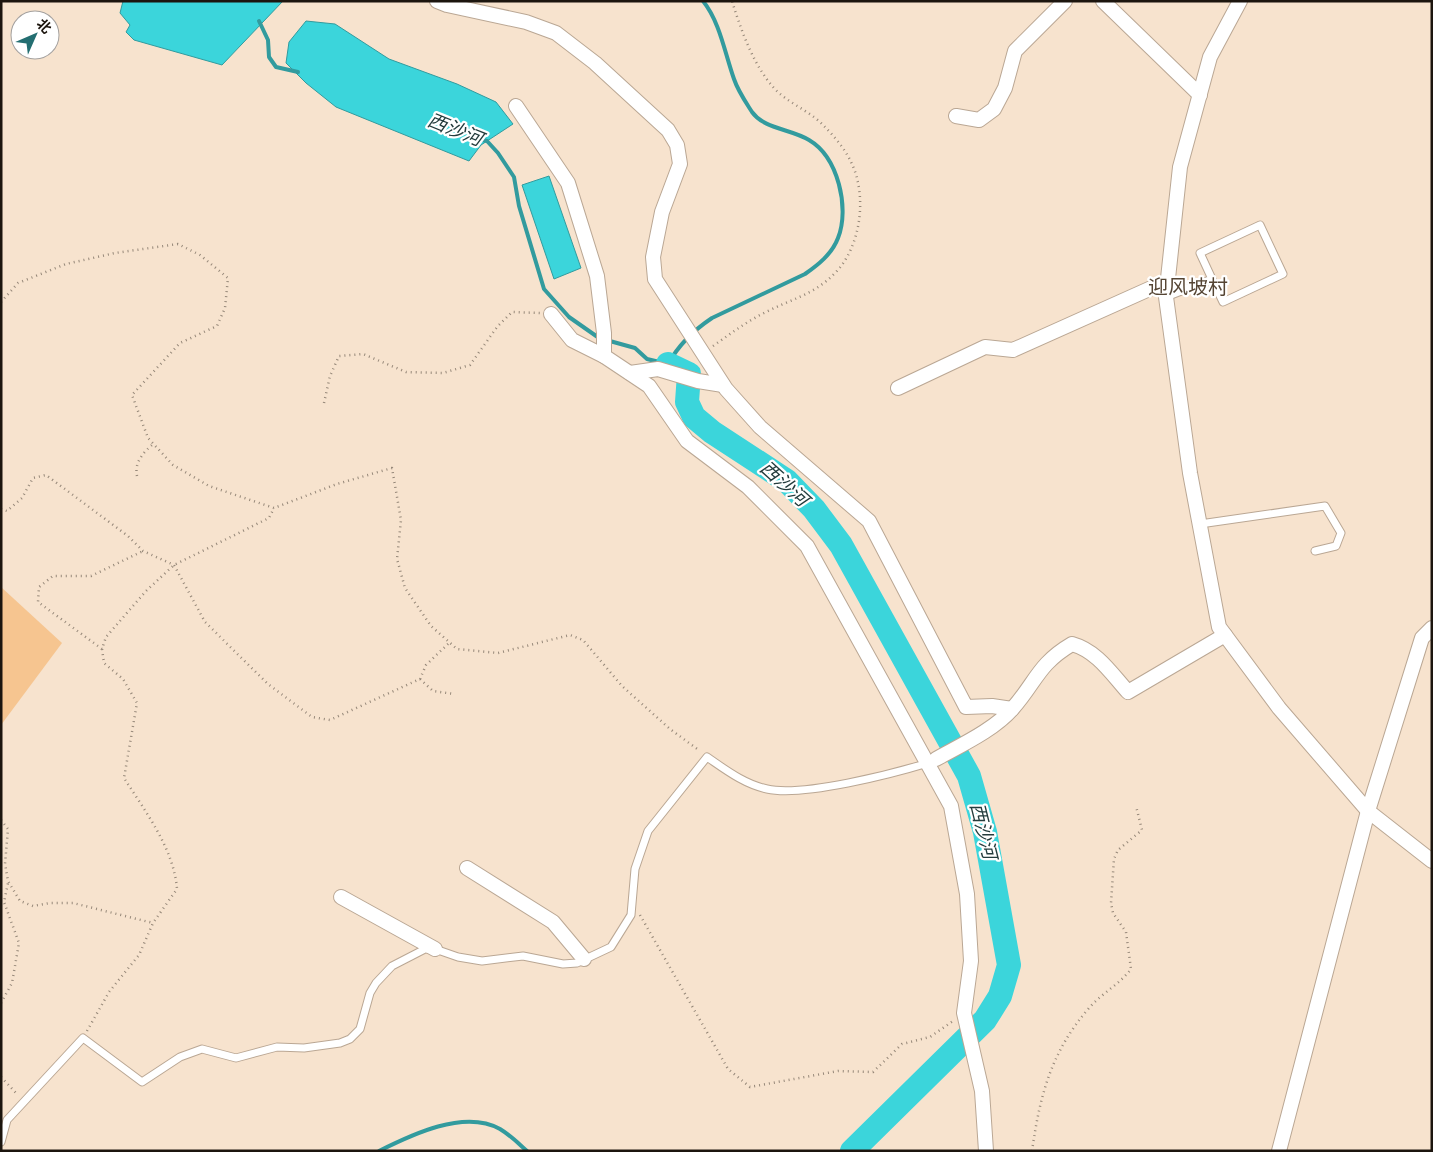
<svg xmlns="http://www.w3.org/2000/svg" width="1433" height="1152" viewBox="0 0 1433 1152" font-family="Signika,'Noto Sans SC',sans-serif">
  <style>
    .green { fill: #f6c590 }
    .water { fill: #3bd5db; stroke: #329b9e }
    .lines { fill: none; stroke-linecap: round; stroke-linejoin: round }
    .stream { stroke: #329b9e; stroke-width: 4 }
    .river { stroke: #3bd5db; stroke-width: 24 }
    .lane-casing { stroke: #baa794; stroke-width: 9 }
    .street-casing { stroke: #baa794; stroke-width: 16 }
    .path { stroke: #968879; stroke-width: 2.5; stroke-dasharray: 1 4; stroke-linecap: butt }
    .lane { stroke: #fff; stroke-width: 7 }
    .street { stroke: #fff; stroke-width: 14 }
    .labels { text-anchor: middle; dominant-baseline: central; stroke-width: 4.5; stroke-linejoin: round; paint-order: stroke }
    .water-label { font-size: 19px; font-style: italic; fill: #243c3d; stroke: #fff }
    .quarter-label { font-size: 20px; fill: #554534; stroke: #fff }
  </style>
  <rect width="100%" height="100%" fill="#f7e3ce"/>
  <path class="green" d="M 1,587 L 62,643 L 1,725 Z"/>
  <g class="water">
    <path d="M 123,1 L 283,1 L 222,65 L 134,40 L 126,32 L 130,25 L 120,13 Z"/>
    <path d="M 306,21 L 335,24 L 389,59 L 457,84 L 496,102 L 513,124 L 481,145 L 469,161 L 336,107 L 306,83 L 286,63 L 289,42 Z"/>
    <path d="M 549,176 L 581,268 L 554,279 L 522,185 Z"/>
  </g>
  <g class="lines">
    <g class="stream">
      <path d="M 259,21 L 268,40 L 269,57 L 276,67 L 298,72"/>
      <path d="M 483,140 L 487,141 L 498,153 L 514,177 L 519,206 L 544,289 L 569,317 L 599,338 L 635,348 L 647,359 L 668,364 C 678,346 694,330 712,318 L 805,274 C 818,265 832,254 838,238 C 850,208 838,157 809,140 C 791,129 764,129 752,112 C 745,101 738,91 734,79 C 725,54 720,22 703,1"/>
      <path d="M 379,1151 C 411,1135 464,1109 500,1129 C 510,1135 518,1143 527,1151"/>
    </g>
    <path class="river" d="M 668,364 L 689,374 L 687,402 L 694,417 L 712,432 L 787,481 L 814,509 L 841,545 L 969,776 L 985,832 L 1009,965 L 1000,996 L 985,1020 L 852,1151"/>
    <g class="lane-casing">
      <g id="lane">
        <path d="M 1166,297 L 1212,279 L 1223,302 L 1283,274 L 1260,225 L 1200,253 L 1212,279"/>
        <path d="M 1200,524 L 1325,506 L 1341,533 L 1336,546 L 1315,551"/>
        <path d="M 1,1142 L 7,1120 L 83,1038 L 142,1082 L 180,1057 L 202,1049 L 236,1058 L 277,1047 L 304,1048 L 340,1043 L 350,1039 L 360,1029 L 370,993 L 376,983 L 392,966 L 425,949 L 435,949 L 458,957 L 482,961 L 523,956 L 563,964 L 577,963 L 611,947 L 631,915 L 635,869 L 648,831 L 707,757 C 726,770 744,784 767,789 C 803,797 892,774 928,763"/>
      </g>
    </g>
    <g class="street-casing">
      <g id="street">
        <path d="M 437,1 L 447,5 L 526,22 L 556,33 L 595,63 L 668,130 L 677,145 L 680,164 L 662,212 L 653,257 L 655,279 L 726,389 L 760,427 L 869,521 L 966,707 L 992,706 L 1012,709"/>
        <path d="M 1103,1 L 1200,95"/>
        <path d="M 1240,1 L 1210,57 L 1180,167 L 1166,297 L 1190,473 L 1219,627 L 1279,708 L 1368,811 L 1432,861"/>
        <path d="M 516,106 L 568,183 L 597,276 L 604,333 L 604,356"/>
        <path d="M 956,116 L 979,120 L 994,109 L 1005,88 L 1015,51 L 1065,1"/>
        <path d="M 551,314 L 572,340 L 604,356 L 649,386 L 687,441 L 748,487 L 807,546 L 951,806 L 967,894 L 971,961 L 964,1013 L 982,1091 L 986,1151"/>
        <path d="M 630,373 L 658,369 L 698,381 L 723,385"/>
        <path d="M 898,388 L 985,347 L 1013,350 L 1167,281"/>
        <path d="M 936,759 C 961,745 994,730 1013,708 C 1036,682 1038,664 1072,644 C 1097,651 1111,673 1128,692 L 1225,635"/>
        <path d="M 467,868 L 553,922 L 584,959"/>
        <path d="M 341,897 L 435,949"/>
        <path d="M 1279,1151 L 1368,811 L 1422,638 L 1432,628"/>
      </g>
    </g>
    <g class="path">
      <path d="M 1,302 L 18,283 L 66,264 L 115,253 L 178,244 L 200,255 L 228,278 L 225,308 L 217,326 L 180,343 L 132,395 L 148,438 L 173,465 L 209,486 L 274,508 L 337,484 L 392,468 L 401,520 L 397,559 L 405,588 L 431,626 L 457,649 L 498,653 L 570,635 L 583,640 L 622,686 L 670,729 L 700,751"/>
      <path d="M 713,346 C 730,334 746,322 764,313 C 789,300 813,295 833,275 C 861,249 868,196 851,162 C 845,149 834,136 824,126 C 809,110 787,103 773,87 C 753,64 741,30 732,1"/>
      <path d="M 324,403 L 330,376 L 339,356 L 363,354 L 406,372 L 443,373 L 470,365 L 497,327 L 512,312 L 540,313"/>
      <path d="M 137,476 C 134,462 144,452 153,444"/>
      <path d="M 1,509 L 7,511 L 22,498 L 33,478 L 46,475 L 128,536 L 143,551 L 174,565 L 205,622 L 268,684 L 312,717 L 330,720 L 420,679 L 426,665 L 449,643"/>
      <path d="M 102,649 L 38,602 L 39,587 L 53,576 L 91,576 L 143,551"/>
      <path d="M 420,679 L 433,691 L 454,694"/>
      <path d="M 1,820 L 8,829 L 5,864 L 8,881 L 20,901 L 33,906 L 50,903 L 73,903 L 153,923"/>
      <path d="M 640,915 L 728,1069 L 750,1087 L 838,1071 L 873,1072 L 902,1044 L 930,1037 L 953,1021"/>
      <path d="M 1,1003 L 12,983 L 19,943 L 4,902 L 8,883"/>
      <path d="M 87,1031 L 109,992 L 139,955 L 153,923 L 177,889 C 174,849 145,811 124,778 L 137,703 L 123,679 L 104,663 L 102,649 L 106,637 L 146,591 L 174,565 L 269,518 L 274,508"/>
      <path d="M 1,1077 L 17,1094"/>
      <path d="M 1032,1151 C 1040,1095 1051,1052 1089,1008 C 1102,993 1120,984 1131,969 L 1126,932 L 1113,913 L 1111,903 L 1114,859 L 1118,850 L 1142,830 L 1136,806"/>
    </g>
    <use href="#lane" class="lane"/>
    <use href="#street" class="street"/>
  </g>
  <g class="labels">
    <g class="water-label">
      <text transform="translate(455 130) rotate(22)">西沙河</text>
      <text transform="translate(784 484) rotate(42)">西沙河</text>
      <text transform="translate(983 831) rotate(76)">西沙河</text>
    </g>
    <g class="quarter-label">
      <text x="1188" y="287">迎风坡村</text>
    </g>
  </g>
  <rect width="1433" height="1152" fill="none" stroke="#1c150e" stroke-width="5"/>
  <g transform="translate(35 35) rotate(45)"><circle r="24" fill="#ffffff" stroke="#a4a19f"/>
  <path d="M0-4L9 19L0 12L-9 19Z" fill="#236e71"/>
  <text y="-8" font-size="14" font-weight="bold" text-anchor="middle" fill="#1c150e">北</text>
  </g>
</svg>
